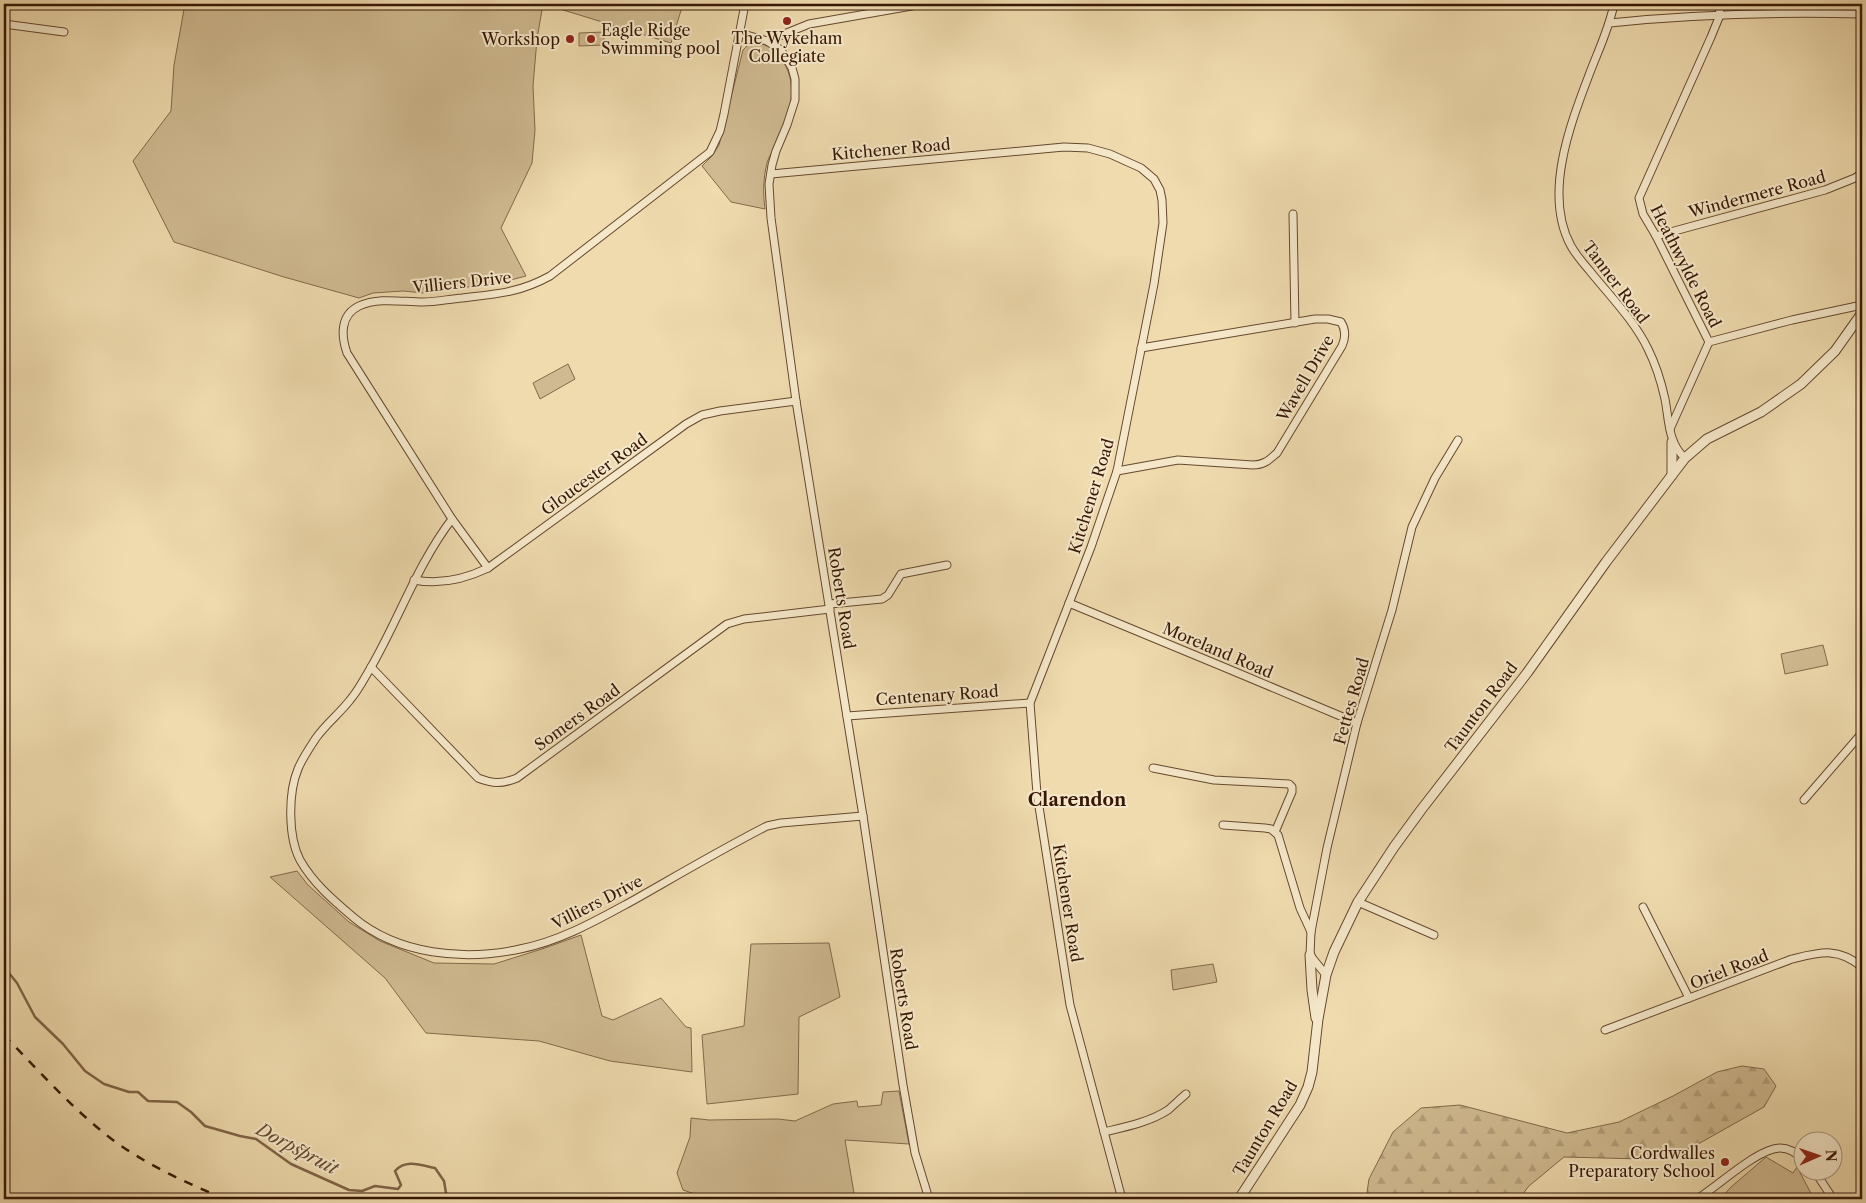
<svg xmlns="http://www.w3.org/2000/svg" width="1866" height="1203" viewBox="0 0 1866 1203" font-family="'Libre Caslon Text',serif">
  <style>
    .green { fill: #d0ba91; stroke: #84684a }
    .forest { fill: url(#forest-firs); stroke: #84684a }
    .lines { fill: none; stroke-linecap: round; stroke-linejoin: round }
    .stream { stroke: #806447; stroke-width: 2.5 }
    .minor-casing { stroke: #65482e; stroke-width: 9 }
    .tertiary-casing { stroke: #65482e; stroke-width: 11 }
    .minor { stroke: #f5e8ca; stroke-width: 7 }
    .tertiary { stroke: #f5e8ca; stroke-width: 9 }
    .rail { stroke: #371704; stroke-width: 2.5; stroke-dasharray: 9 9; stroke-linecap: butt }
    .poi-dot { fill: #8f2418; stroke: #f5e8ca; stroke-width: 2 }
    .labels { text-anchor: middle; dominant-baseline: central; stroke-width: 4; stroke-linejoin: round; paint-order: stroke }
    .poi-label { font-size: 16px; fill: #371704; stroke: #f5e8ca; text-anchor: end }
    .street-label { font-size: 16px; fill: #371704; stroke: #f5e8ca }
    .neighbourhood-label { font-size: 18px; font-weight: bold; fill: #371704; stroke: #f5e8ca }
    .water-label { font-size: 18px; font-style: italic; fill: #674b31; stroke: #f5e8ca }
  </style>
  <defs>
    <pattern id="forest-firs" width="22" height="20" patternUnits="userSpaceOnUse" patternTransform="scale(1.25)"><rect width="22" height="20" fill="#d0ba91"/><path d="M5 1l3.5 6h-7zM16 11l3.5 6h-7z" fill="#b39f7b"/></pattern>
  </defs>
  <rect width="100%" height="100%" fill="#efdbae"/>
  <filter id="stains"><feTurbulence type="fractalNoise" baseFrequency=".004" numOctaves="4"/><feColorMatrix values="0 0 0 0 .2 0 0 0 0 .09 0 0 0 0 .02 0 0 0 .5 -.17"/></filter>
  <radialGradient id="worn" r=".72"><stop offset=".6" stop-color="#630" stop-opacity="0"/><stop offset="1" stop-color="#630" stop-opacity=".3"/></radialGradient>
  <g class="green">
    <path d="M 185,4 L 543,4 L 537,39 L 533,86 L 535,130 L 532,163 L 501,228 L 526,276 L 503,282 L 424,293 L 403,291 L 373,293 L 359,298 L 284,277 L 174,242 L 133,161 L 171,111 L 174,65 Z"/>
    <path d="M 564,4 L 683,4 L 671,43 L 563,10 Z"/>
    <path d="M 604,32 L 604,45 L 579,46 L 579,33 Z"/>
    <path d="M 754,43 C 767,43 777,51 783,61 C 800,89 789,118 775,145 C 773,151 769,156 767,163 C 763,179 763,193 765,209 L 731,202 L 702,166 L 712,156 L 719,145 L 743,50 L 747,46 Z"/>
    <path d="M 568,364 L 575,379 L 540,399 L 533,383 Z"/>
    <path d="M 1823,645 L 1828,665 L 1785,674 L 1781,654 Z"/>
    <path d="M 297,871 L 308,885 L 349,922 L 380,941 L 434,963 L 494,964 L 542,949 L 581,935 L 602,1016 L 613,1020 L 661,998 L 686,1027 L 691,1028 L 692,1072 L 610,1061 L 539,1041 L 426,1033 L 385,978 L 270,877 Z"/>
    <path d="M 829,943 L 840,997 L 799,1017 L 798,1094 L 707,1104 L 702,1035 L 744,1026 L 751,944 Z"/>
    <path d="M 1213,964 L 1217,982 L 1173,990 L 1171,970 Z"/>
    <path d="M 899,1091 L 909,1144 L 845,1140 L 855,1199 L 710,1199 L 683,1190 L 677,1173 L 690,1137 L 691,1118 L 709,1120 L 778,1119 L 795,1121 L 833,1104 L 857,1101 L 858,1107 L 881,1105 L 883,1092 Z"/>
    <path d="M 1766,1157 L 1793,1173 L 1797,1167 L 1814,1199 L 1720,1199 L 1731,1187 Z"/>
  </g>
  <path class="forest" d="M 1742,1066 L 1764,1069 L 1776,1086 L 1764,1107 L 1691,1148 L 1643,1159 L 1564,1157 L 1529,1186 L 1519,1199 L 1366,1199 L 1369,1179 L 1393,1132 L 1421,1108 L 1460,1105 L 1567,1133 L 1619,1122 L 1673,1096 L 1717,1072 Z"/>
  <g class="lines">
    <path class="stream" d="M 4,967 L 17,983 L 35,1017 L 63,1044 L 85,1071 L 104,1084 L 129,1092 L 138,1092 L 148,1101 L 177,1102 L 191,1112 L 205,1126 L 240,1136 L 256,1139 L 291,1164 L 349,1190 L 362,1191 L 375,1186 L 398,1189 L 401,1185 L 395,1171 C 406,1159 420,1165 435,1168 L 444,1181 L 447,1199"/>
    <g class="minor-casing">
      <g id="minor">
        <path d="M 1614,4 C 1609,29 1598,51 1589,75 C 1570,125 1543,195 1571,246 C 1576,255 1583,263 1589,270 C 1609,295 1634,320 1648,349 C 1656,365 1661,381 1665,399 C 1669,420 1668,443 1685,458"/>
        <path d="M 1858,14 L 1860,4"/>
        <path d="M 1610,23 C 1694,14 1778,12 1862,14"/>
        <path d="M 4,24 L 64,32"/>
        <path d="M 740,33 L 767,41 L 781,50 L 792,68 L 795,79 L 795,100 L 787,125 L 776,151 L 772,165 L 769,184 L 771,218 L 796,401 L 863,816 L 903,1085 L 915,1153 L 929,1199"/>
        <path d="M 767,41 L 809,24 L 923,4"/>
        <path d="M 771,174 L 1064,147 L 1088,148 L 1110,154 L 1141,168 L 1154,179 L 1160,190 L 1162,200 L 1163,223 L 1154,284 L 1117,471 L 1091,547 L 1030,703 L 1037,794 L 1070,1005 L 1122,1199"/>
        <path d="M 1293,214 L 1295,323"/>
        <path d="M 1656,236 L 1825,190 L 1855,178 L 1862,173"/>
        <path d="M 1709,342 L 1792,320 L 1862,305"/>
        <path d="M 1670,429 L 1709,342 L 1656,236 L 1643,214 L 1639,198 L 1711,37 L 1720,15 L 1719,4"/>
        <path d="M 1117,471 L 1178,460 L 1253,465 C 1264,465 1269,460 1277,453 L 1342,346 C 1346,337 1346,330 1341,322 L 1328,319 L 1315,319 L 1141,348"/>
        <path d="M 452,519 C 417,565 399,619 370,669 C 364,679 358,691 350,700 C 340,713 326,724 316,738 C 310,747 302,759 298,769 C 288,793 288,837 300,860 C 313,883 333,900 353,917 C 398,955 464,961 520,949 C 561,941 597,920 634,900 C 678,875 722,849 767,826 L 781,823 L 863,816"/>
        <path d="M 488,568 L 452,519 L 347,353 C 341,336 340,315 359,306 C 379,297 402,302 423,302 C 436,302 449,299 462,298 C 496,294 519,293 550,276 L 710,152 L 720,131 L 724,114 L 745,4"/>
        <path d="M 414,580 C 440,585 465,579 488,568 L 686,424 L 702,415 L 720,411 L 796,401"/>
        <path d="M 1069,603 L 1226,668 L 1357,723"/>
        <path d="M 830,604 L 882,599 L 888,595 L 901,574 L 947,565"/>
        <path d="M 371,667 L 478,778 C 493,784 502,784 517,778 L 727,624 L 744,619 L 830,609"/>
        <path d="M 847,716 L 1030,703"/>
        <path d="M 1153,768 L 1214,780 L 1289,784 L 1292,787 L 1292,792 L 1275,832"/>
        <path d="M 1804,800 L 1862,733"/>
        <path d="M 1223,825 L 1265,828 L 1271,829 L 1278,835 L 1300,908 L 1311,932"/>
        <path d="M 1358,902 L 1434,935"/>
        <path d="M 1643,907 L 1689,998"/>
        <path d="M 1326,975 L 1310,955 L 1311,932 L 1327,848 L 1357,723 L 1392,610 L 1412,527 L 1435,478 L 1458,440"/>
        <path d="M 1605,1030 L 1792,959 C 1821,952 1838,947 1862,967"/>
        <path d="M 1104,1132 C 1125,1127 1150,1122 1168,1110 C 1174,1105 1180,1099 1186,1094"/>
        <path d="M 1814,1170 L 1833,1199"/>
        <path d="M 1697,1199 C 1717,1187 1758,1148 1780,1148 C 1790,1148 1797,1153 1804,1160"/>
      </g>
    </g>
    <g class="tertiary-casing">
      <g id="tertiary">
        <path d="M 1672,475 L 1672,442"/>
        <path d="M 1310,955 L 1312,990 L 1316,1018"/>
        <path d="M 1239,1199 L 1300,1105 L 1308,1087 L 1312,1072 L 1318,1019 L 1326,975 L 1334,952 L 1358,902 L 1394,847 L 1421,810 L 1527,673 L 1606,562 L 1685,458 L 1707,439 L 1761,412 L 1801,384 L 1835,351 L 1862,313"/>
      </g>
    </g>
    <use href="#minor" class="minor"/>
    <use href="#tertiary" class="tertiary"/>
    <path class="rail" d="M 4,1035 C 40,1072 75,1112 117,1143 C 151,1167 187,1183 225,1199"/>
  </g>
  <g class="poi-dot">
    <circle cx="787" cy="21" r="5"/>
    <circle cx="570" cy="39" r="5"/>
    <circle cx="591" cy="39" r="5"/>
    <circle cx="1725" cy="1162" r="5"/>
  </g>
  <g class="labels">
    <g class="poi-label">
      <text x="601" y="30" text-anchor="start">Eagle Ridge<tspan x="601" dy="18">Swimming pool</tspan></text>
      <text x="787" y="38" text-anchor="middle">The Wykeham<tspan x="787" dy="18">Collegiate</tspan></text>
      <text x="560" y="39">Workshop</text>
      <text x="1715" y="1153">Cordwalles<tspan x="1715" dy="18">Preparatory School</tspan></text>
    </g>
    <g class="street-label">
      <text transform="translate(891 149) rotate(-5)">Kitchener Road</text>
      <text transform="translate(1757 194) rotate(-15)">Windermere Road</text>
      <text transform="translate(1686 266) rotate(63)">Heathwylde Road</text>
      <text transform="translate(462 282) rotate(-6)">Villiers Drive</text>
      <text transform="translate(1616 282) rotate(53)">Tanner Road</text>
      <text transform="translate(1305 378) rotate(-60)">Wavell Drive</text>
      <text transform="translate(594 474) rotate(-36)">Gloucester Road</text>
      <text transform="translate(1091 496) rotate(-73)">Kitchener Road</text>
      <text transform="translate(842 598) rotate(81)">Roberts Road</text>
      <text transform="translate(1218 650) rotate(23)">Moreland Road</text>
      <text transform="translate(937 695) rotate(-4)">Centenary Road</text>
      <text transform="translate(1351 701) rotate(-74)">Fettes Road</text>
      <text transform="translate(1481 707) rotate(-53)">Taunton Road</text>
      <text transform="translate(577 717) rotate(-36)">Somers Road</text>
      <text transform="translate(597 902) rotate(-27)">Villiers Drive</text>
      <text transform="translate(1068 903) rotate(81)">Kitchener Road</text>
      <text transform="translate(1729 969) rotate(-21)">Oriel Road</text>
      <text transform="translate(904 999) rotate(81)">Roberts Road</text>
      <text transform="translate(1265 1128) rotate(-59)">Taunton Road</text>
    </g>
    <g class="neighbourhood-label">
      <text x="1077" y="800">Clarendon</text>
    </g>
    <g class="water-label">
      <text transform="translate(297 1149) rotate(28)">Dorpspruit</text>
    </g>
  </g>
  <rect width="1866" height="1203" fill="none" stroke="#efdbae" stroke-width="20"/>
  <rect x="5" y="5" width="1856" height="1193" fill="none" stroke="#371704" stroke-width="2.5"/>
  <rect x="10" y="10" width="1846" height="1183" fill="none" stroke="#371704"/>
  <g transform="translate(1818 1156) rotate(88)"><circle r="24" fill="#f5e8ca" stroke="#a9947b"/>
  <path d="M0-4L9 19L0 12L-9 19Z" fill="#8f2418"/>
  <text y="-8" font-size="14" font-weight="bold" text-anchor="middle" fill="#371704">N</text>
  </g>
  <rect width="100%" height="100%" filter="url(#stains)"/>
  <rect width="100%" height="100%" fill="url(#worn)"/>
</svg>
